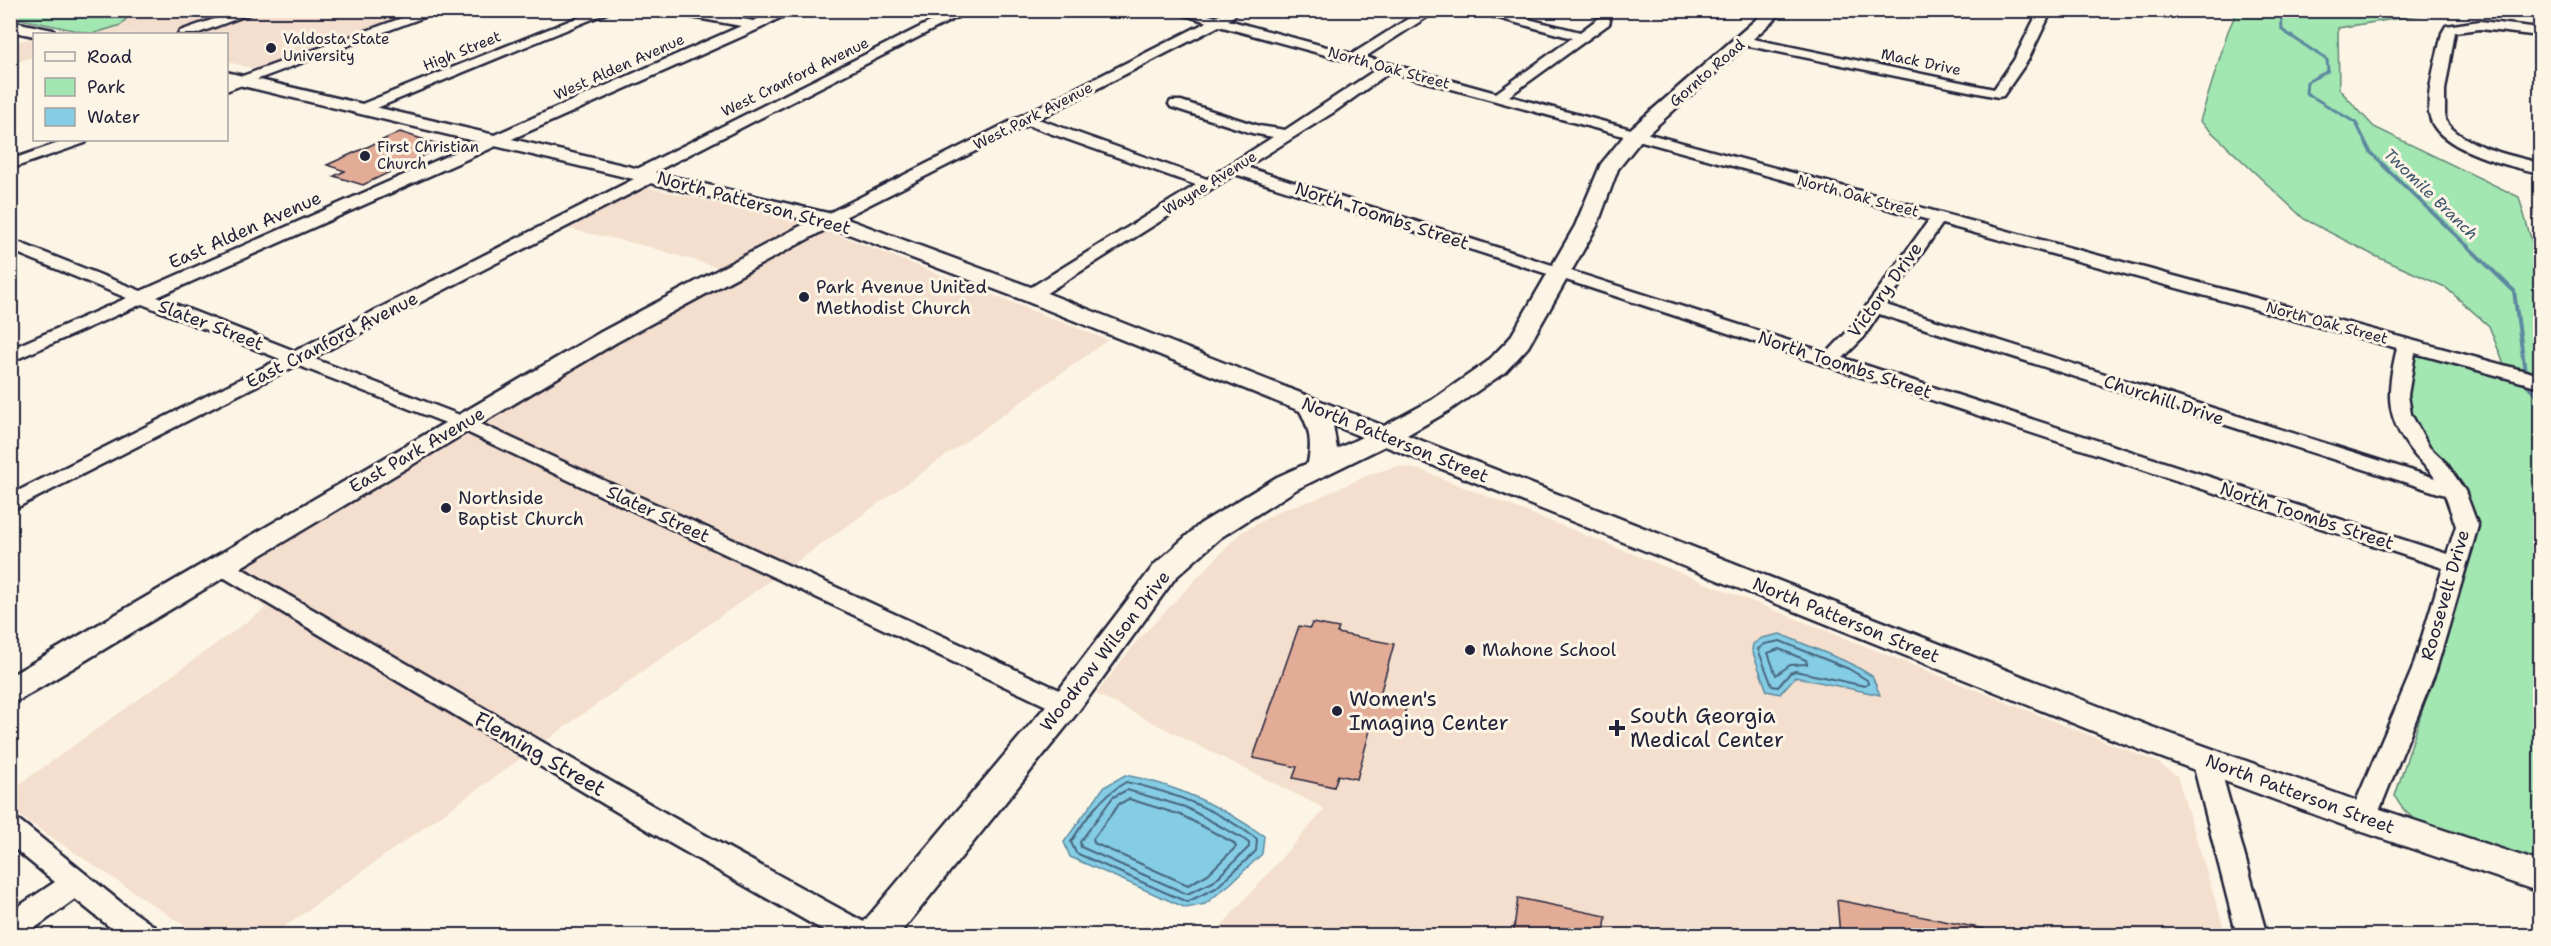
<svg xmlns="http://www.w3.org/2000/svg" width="2551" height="946" viewBox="0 0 2551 946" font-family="'Shantell Sans',sans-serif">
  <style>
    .built { fill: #f4dfce }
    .green { fill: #a2e6b1; stroke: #628476; stroke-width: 1.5 }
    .water { fill: #84cde4; stroke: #5d89a0; stroke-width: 1.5 }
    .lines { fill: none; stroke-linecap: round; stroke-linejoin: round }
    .shore { stroke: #49667f; stroke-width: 2 }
    .stream-far2 { stroke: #5d89a0; stroke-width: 3 }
    .stream-far1 { stroke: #5d89a0; stroke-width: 4 }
    .stream { stroke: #5d89a0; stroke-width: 4.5 }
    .building { fill: #e2ac97; stroke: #22223b; stroke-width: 1.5 }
    .minor-casing { stroke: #22223b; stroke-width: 5 }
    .major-casing { stroke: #22223b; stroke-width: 5 }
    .minor { fill: #fcf5e5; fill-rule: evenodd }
    .major { fill: #fcf5e5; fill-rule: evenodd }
    .poi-dot { fill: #22223b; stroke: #fcf5e5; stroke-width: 2 }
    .labels { text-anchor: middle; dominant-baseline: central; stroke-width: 6; stroke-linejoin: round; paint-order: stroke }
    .far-poi-label { font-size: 15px; fill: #22223b; stroke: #fcf5e5; text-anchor: start }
    .far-street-label { font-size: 15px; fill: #22223b; stroke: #fcf5e5 }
    .far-water-label { font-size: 16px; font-style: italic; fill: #3f556e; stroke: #fcf5e5 }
    .street-label { font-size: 18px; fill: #22223b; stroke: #fcf5e5 }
    .poi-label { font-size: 18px; fill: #22223b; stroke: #fcf5e5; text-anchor: start }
    .near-poi-label { font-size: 21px; fill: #22223b; stroke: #fcf5e5; text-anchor: start }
    .near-street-label { font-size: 21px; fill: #22223b; stroke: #fcf5e5 }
  </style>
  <rect width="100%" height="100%" fill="#fcf5e5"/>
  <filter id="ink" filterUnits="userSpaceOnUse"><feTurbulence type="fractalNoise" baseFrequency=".0167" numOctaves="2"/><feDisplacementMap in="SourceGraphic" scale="12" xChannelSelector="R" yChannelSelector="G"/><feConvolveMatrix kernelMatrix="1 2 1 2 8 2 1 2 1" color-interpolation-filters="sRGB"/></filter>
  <g filter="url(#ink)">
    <g class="built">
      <path d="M 11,10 L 421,11 L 257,69 L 227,62 L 226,34 L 41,34 L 65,27 Z"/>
      <path d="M 34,37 L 34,56 L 11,65 L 11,44 Z"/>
      <path d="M 640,186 L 805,222 L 1108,340 L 273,935 L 198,935 L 11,810 L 10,791 L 266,608 L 217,576 L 736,273 L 646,246 L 565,228 Z"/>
      <path d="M 1398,466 L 1421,470 L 2157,762 L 2177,776 L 2226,935 L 1213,935 L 1325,809 L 1096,694 L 1138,640 L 1239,534 L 1281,510 L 1313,500 L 1371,474 Z"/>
    </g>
    <g class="green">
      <path d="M 11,10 L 133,10 L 133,11 L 121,25 L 92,34 L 11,17 Z"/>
      <path d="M 2237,11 L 2444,11 L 2338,28 L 2339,89 L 2374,127 L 2519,197 L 2540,270 L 2540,378 L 2505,367 L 2489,326 L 2445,287 L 2373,255 L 2304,219 L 2200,121 L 2228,31 Z"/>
      <path d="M 2416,356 L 2437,358 L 2540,389 L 2540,861 L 2421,823 C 2409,816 2401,809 2395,796 L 2474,548 L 2477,524 L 2469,500 L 2454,478 L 2424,447 L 2405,402 L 2412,359 Z"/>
    </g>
    <g class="water">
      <path d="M 1780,634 L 1852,664 L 1872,676 L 1880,695 L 1795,677 L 1780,694 L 1767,691 L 1752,650 L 1753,644 L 1762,638 Z"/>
      <path d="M 1125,775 C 1174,784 1223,807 1264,836 L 1262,854 L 1230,884 L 1205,904 L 1186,908 L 1070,857 L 1064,842 L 1104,787 Z"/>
    </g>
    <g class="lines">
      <g class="shore">
        <path d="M 1780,641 L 1849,669 L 1867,680 L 1868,684 L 1865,686 L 1795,671 L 1790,673 L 1778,687 L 1772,686 L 1758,649 L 1765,644 Z"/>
        <path d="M 1779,649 L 1806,660 L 1807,664 L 1790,665 L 1776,675 L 1768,653 Z"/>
        <path d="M 1126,782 C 1173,792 1218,810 1257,839 L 1256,851 L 1216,888 L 1187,902 L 1076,853 L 1071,842 C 1086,818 1101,796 1126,782 Z"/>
        <path d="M 1127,790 L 1185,807 L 1242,838 L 1249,843 L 1249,847 L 1213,882 L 1187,894 L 1081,847 L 1080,842 L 1113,797 Z"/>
        <path d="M 1129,799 L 1181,815 L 1234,843 L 1236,847 L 1208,874 L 1188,885 L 1094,843 L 1093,839 L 1119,804 Z"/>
      </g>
      <path class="stream-far2" d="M 2283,10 L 2281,12 L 2282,30 L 2327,60 L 2328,71 L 2307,82 L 2306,93 L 2356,123 L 2371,153 L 2385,166"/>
      <path class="stream-far1" d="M 2383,165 L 2514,291 L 2525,372"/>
      <path class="stream" d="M 2528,385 L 2540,398"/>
    </g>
    <g class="building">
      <path d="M 400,132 L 444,146 L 363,185 L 334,176 L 345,171 L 327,165 Z"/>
      <path d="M 1312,623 L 1339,628 L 1337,633 L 1394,644 L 1379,698 L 1407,704 L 1402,724 L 1373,719 L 1357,779 L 1338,775 L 1334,787 L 1293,778 L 1297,767 L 1253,758 L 1299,626 L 1310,628 Z"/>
      <path d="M 1518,898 L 1606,916 L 1604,936 L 1513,936 Z"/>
      <path d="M 1837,900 L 1985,929 L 1985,936 L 1840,936 Z"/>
    </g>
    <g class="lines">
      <g class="minor-casing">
        <g id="minor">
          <path d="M 240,10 L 260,10 L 196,34 L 178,34 L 180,31 Z"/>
          <path d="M 424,10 L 443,10 L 226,91 L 226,82 Z"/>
          <path d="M 596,10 L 614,10 L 367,112 L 357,112 L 355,109 L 357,106 Z"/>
          <path d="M 669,10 L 698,10 L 753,21 L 776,10 L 794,10 L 761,28 L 157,297 L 295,351 L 638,177 L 632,173 L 635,170 L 954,10 L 971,10 L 655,172 L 661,176 L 659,179 L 312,358 L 470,419 L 1075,697 L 1079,704 L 1075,711 L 1066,714 L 1057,711 L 456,427 L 297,365 L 10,511 L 10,495 L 280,359 L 142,304 L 10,362 L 10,349 L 127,298 L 10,250 L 10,239 L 141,291 L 741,26 L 675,14 Z"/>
          <path d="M 1170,10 L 1192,10 L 1216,17 L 1226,10 L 1242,10 L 1228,20 L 1352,54 L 1422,10 L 1438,10 L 1365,57 L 1496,93 L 1572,38 L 1469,10 L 1492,10 L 1580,32 L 1599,18 L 1609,18 L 1610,21 L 1609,24 L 1509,96 L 2540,375 L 2540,387 L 2415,353 L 2408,395 L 2411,414 L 2429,447 L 2446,463 L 2465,491 L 2478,526 L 2436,670 L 2373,826 L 2363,829 L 2353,826 L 2349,818 L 2412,670 L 2443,568 L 1554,276 L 1235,174 L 1037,299 L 1025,299 L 1022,295 L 1025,291 L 1196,185 L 1027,125 L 835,222 L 823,222 L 821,219 L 823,216 L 1207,22 ZM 1219,26 L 1377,69 L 1285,130 L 1259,126 L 1181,101 L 1171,101 L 1169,104 L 1171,107 L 1252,133 L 1273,137 L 1207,179 L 1038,119 ZM 1390,72 L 1929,220 L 1849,330 L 1827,353 L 1246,167 L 1334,112 ZM 1942,224 L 2397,348 C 2387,391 2384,416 2413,453 C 2420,462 2429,468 2435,478 L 1886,305 ZM 1879,314 L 2445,495 L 2456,526 L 2447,554 L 1843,358 L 1863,338 Z"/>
          <path d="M 2039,10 L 2052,10 L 2028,60 L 2003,96 L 1998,97 L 1744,45 L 1737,41 L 1744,37 L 1994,89 L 2014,60 Z"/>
          <path d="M 2480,21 L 2540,28 L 2540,36 L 2480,29 L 2455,32 L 2445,90 L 2445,120 C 2461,146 2513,156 2540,163 L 2540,173 C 2512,167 2441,150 2431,120 C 2423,100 2438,55 2442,33 L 2446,26 Z"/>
          <path d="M 67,140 L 87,140 L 85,143 L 10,169 L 10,160 Z"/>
          <path d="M 221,558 L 229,561 L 674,818 L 873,927 L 877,936 L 835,936 L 812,924 L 654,834 L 213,571 L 210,566 L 213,561 Z"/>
          <path d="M 2205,750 L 2214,753 L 2218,760 L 2267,936 L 2237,936 L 2192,760 L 2196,753 Z"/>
          <path d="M 10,818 L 20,821 L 124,905 L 155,927 L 159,936 L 121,936 L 75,899 L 24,936 L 10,936 L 10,912 L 55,882 L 10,845 Z"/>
        </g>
      </g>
      <g class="major-casing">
        <g id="major">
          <path d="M 1767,10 L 1785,10 L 1642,139 L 1618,169 L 1597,226 L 1528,347 L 1505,372 L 1450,410 L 1407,435 L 2149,726 L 2371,806 L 2540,862 L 2540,892 L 2351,828 L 2125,744 L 1385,446 L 1297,489 L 1220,538 L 1175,578 L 1077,713 L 898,936 L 856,936 L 862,924 L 1055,695 L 1155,564 L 1200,524 L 1277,477 L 1308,463 C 1312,443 1310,429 1300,411 L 1023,300 L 830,227 L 617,342 L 21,699 L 10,703 L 10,676 L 601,332 L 810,221 L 226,82 L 226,72 L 836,215 L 1039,290 L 1384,426 L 1432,400 L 1487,362 L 1510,338 L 1575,226 L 1601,164 L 1628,131 ZM 1333,425 L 1362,437 L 1337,449 Z"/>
          <path d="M 10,21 L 53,30 L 55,34 L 34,36 L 10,31 Z"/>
        </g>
      </g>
      <use href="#minor" class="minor"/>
      <use href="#major" class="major"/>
    </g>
  </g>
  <g class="poi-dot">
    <circle cx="271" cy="48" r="6"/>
    <circle cx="365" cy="156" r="6"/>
    <circle cx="804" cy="297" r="6"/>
    <circle cx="446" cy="508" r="6"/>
    <circle cx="1470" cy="650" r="6"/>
    <circle cx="1337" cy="711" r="6"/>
    <path d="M1614 719h6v6h6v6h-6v6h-6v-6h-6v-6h6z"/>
  </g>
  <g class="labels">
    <g class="far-poi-label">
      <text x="283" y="39">Valdosta State<tspan x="283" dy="17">University</tspan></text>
      <text x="377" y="147">First Christian<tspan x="377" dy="17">Church</tspan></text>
    </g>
    <g class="far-street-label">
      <text transform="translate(462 51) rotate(-22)">High Street</text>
      <text transform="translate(1921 62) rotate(12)">Mack Drive</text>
      <text transform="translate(619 67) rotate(-24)">West Alden Avenue</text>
      <text transform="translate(1389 68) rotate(15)">North Oak Street</text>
      <text transform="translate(1707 73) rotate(-41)">Gornto Road</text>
      <text transform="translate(795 77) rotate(-26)">West Cranford Avenue</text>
      <text transform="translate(1033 116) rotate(-27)">West Park Avenue</text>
      <text transform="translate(1210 183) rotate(-32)">Wayne Avenue</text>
      <text transform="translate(1858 196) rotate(15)">North Oak Street</text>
      <text transform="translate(2327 323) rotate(15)">North Oak Street</text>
    </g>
    <g class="far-water-label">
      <text transform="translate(2431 194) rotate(44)">Twomile Branch</text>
    </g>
    <g class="street-label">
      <text transform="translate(754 203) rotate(15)">North Patterson Street</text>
      <text transform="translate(1382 216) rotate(18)">North Toombs Street</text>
      <text transform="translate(245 230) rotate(-24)">East Alden Avenue</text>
      <text transform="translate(1885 290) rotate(-54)">Victory Drive</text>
      <text transform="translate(211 325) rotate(21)">Slater Street</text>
      <text transform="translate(332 340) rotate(-27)">East Cranford Avenue</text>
      <text transform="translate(1845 365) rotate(18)">North Toombs Street</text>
      <text transform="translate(2164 400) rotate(18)">Churchill Drive</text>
      <text transform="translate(1395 440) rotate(22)">North Patterson Street</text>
      <text transform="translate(417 450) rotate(-30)">East Park Avenue</text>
      <text transform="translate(658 514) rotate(25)">Slater Street</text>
      <text transform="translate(2307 516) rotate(18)">North Toombs Street</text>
      <text transform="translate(2445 595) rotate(-74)">Roosevelt Drive</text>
      <text transform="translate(1846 620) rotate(22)">North Patterson Street</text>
      <text transform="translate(1105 651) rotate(-52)">Woodrow Wilson Drive</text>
      <text transform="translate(2300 794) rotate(20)">North Patterson Street</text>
    </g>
    <g class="poi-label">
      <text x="816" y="287">Park Avenue United<tspan x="816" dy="21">Methodist Church</tspan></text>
      <text x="458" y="498">Northside<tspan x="458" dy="21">Baptist Church</tspan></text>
      <text x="1482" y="650">Mahone School</text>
    </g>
    <g class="near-poi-label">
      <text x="1349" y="699">Women's<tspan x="1349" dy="24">Imaging Center</tspan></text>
      <text x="1630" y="716">South Georgia<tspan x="1630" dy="24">Medical Center</tspan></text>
    </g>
    <g class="near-street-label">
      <text transform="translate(540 754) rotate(30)">Fleming Street</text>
    </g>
  </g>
  <rect width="2551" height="946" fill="none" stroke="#fcf5e5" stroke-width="36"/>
  <rect x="18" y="18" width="2515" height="910" fill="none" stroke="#22223b" stroke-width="2" filter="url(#ink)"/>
  <rect x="33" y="33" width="195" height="108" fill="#fcf5e5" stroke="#a5a1a1" stroke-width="1.5"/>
  <rect x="45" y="52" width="30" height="9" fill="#fcf5e5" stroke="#a5a1a1" stroke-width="1.5"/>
  <text x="87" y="63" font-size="18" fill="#22223b">Road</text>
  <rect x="45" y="78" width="30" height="18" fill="#a2e6b1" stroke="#a5a1a1" stroke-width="1.5"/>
  <text x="87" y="93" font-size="18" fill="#22223b">Park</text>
  <rect x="45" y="108" width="30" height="18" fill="#84cde4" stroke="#a5a1a1" stroke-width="1.5"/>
  <text x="87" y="123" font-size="18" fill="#22223b">Water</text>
</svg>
